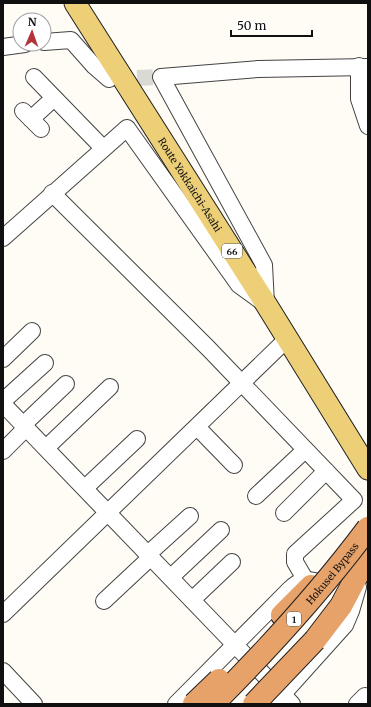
<svg xmlns="http://www.w3.org/2000/svg" width="371" height="707" viewBox="0 0 371 707" font-family="Merriweather,serif">
  <style>
    .lines { fill: none; stroke-linecap: round; stroke-linejoin: round }
    .minor-tunnel { stroke: #dad9d3; stroke-width: 16; stroke-dasharray: 16 8; stroke-linecap: butt }
    .minor-casing { stroke: #434343; stroke-width: 18 }
    .major-casing { stroke: #212121; stroke-width: 23 }
    .highway-casing { stroke: #212121; stroke-width: 24 }
    .minor { stroke: #fff; stroke-width: 16 }
    .major { stroke: #eccf77; stroke-width: 21 }
    .highway { stroke: #e7a26a; stroke-width: 22 }
    .highway-bridge-casing { stroke: #212121; stroke-width: 24; stroke-linecap: butt }
    .highway-bridge { stroke: #e7a26a; stroke-width: 22 }
    .labels { text-anchor: middle; dominant-baseline: central; stroke-width: 4; stroke-linejoin: round; paint-order: stroke }
    .shield { fill: #fff; stroke: #585858; stroke-width: 1 }
    .shield-label { font-size: 9px; font-weight: bold; fill: #101010 }
    .street-label { font-size: 10px; fill: #101010; stroke: #fff }
  </style>
  <rect width="100%" height="100%" fill="#fefcf5"/>
  <g class="lines">
    <path class="minor-tunnel" d="M 113,79 L 161,77"/>
    <g class="minor-casing">
      <g id="minor">
        <path d="M 44,42 L 71,40 L 94,66 L 109,79"/>
        <path d="M 3,47 L 25,44"/>
        <path d="M 359,66 L 359,99 L 368,126"/>
        <path d="M 34,77 L 103,148"/>
        <path d="M 23,111 L 41,129"/>
        <path d="M 31,119 L 54,98"/>
        <path d="M 52,193 L 208,348 L 354,500 L 295,554 L 295,562 L 305,579"/>
        <path d="M 3,238 L 127,128 L 239,285 L 261,301"/>
        <path d="M 266,304 L 264,265 L 161,77 L 258,69 L 368,67"/>
        <path d="M 3,359 L 32,331"/>
        <path d="M 3,401 L 45,363"/>
        <path d="M 3,404 L 292,704"/>
        <path d="M 23,425 L 66,384"/>
        <path d="M 197,427 L 234,465"/>
        <path d="M 46,448 L 110,387"/>
        <path d="M 3,451 L 26,428"/>
        <path d="M 85,488 L 137,439"/>
        <path d="M 256,496 L 305,450"/>
        <path d="M 284,513 L 326,471"/>
        <path d="M 148,554 L 190,516"/>
        <path d="M 171,577 L 221,530"/>
        <path d="M 192,600 L 232,562"/>
        <path d="M 104,601 L 151,557"/>
        <path d="M 3,614 L 287,339"/>
        <path d="M 3,671 L 34,704"/>
        <path d="M 176,704 L 290,589 C 298,581 304,579 315,581"/>
        <path d="M 274,704 L 345,625 L 351,611 L 358,587"/>
        <path d="M 357,704 L 365,696"/>
      </g>
    </g>
    <g class="major-casing">
      <g id="major">
        <path id="s1" d="M 75,3 L 266,304 L 368,469"/>
      </g>
    </g>
    <g class="highway-casing">
      <g id="highway">
        <path d="M 282,615 L 311,586"/>
        <path d="M 315,640 L 341,606 L 368,555"/>
      </g>
    </g>
    <use href="#minor" class="minor"/>
    <use href="#major" class="major"/>
    <use href="#highway" class="highway"/>
    <g class="highway-bridge-casing">
      <g id="highway-bridge">
        <path d="M 194,704 L 219,680"/>
        <path id="s2" d="M 213,704 C 269,648 321,591 368,528"/>
        <path d="M 254,704 L 315,640"/>
      </g>
    </g>
    <use href="#highway-bridge" class="highway-bridge"/>
  </g>
  <g class="labels">
    <g class="shield">
      <rect x="222" y="244" width="20" height="14" rx="3"/>
      <rect x="287" y="612" width="14" height="14" rx="3"/>
    </g>
    <g class="shield-label">
      <text x="232" y="251">66</text>
      <text x="294" y="619">1</text>
    </g>
    <g class="street-label">
      <text stroke="none"><textPath href="#s1" startOffset="215">Route Yokkaichi-Asahi</textPath></text>
      <text stroke="none"><textPath href="#s2" startOffset="177">Hokusei Bypass</textPath></text>
    </g>
  </g>
  <rect width="371" height="707" fill="none" stroke="#101010" stroke-width="8"/>
  <g transform="translate(32 32) rotate(2)"><circle r="19" fill="#ffffff" stroke="#9f9f9f"/>
  <path d="M0-3L7 15L0 10L-7 15Z" fill="#b4343b"/>
  <text y="-6" font-size="11" font-weight="bold" text-anchor="middle" fill="#101010">N</text>
  </g>
  <path d="M231 30v6h81v-6" fill="none" stroke="#101010" stroke-width="2"/>
  <text x="237" y="30" font-size="12" fill="#101010" stroke="#ffffff" stroke-width="3" paint-order="stroke">50 m</text>
</svg>
